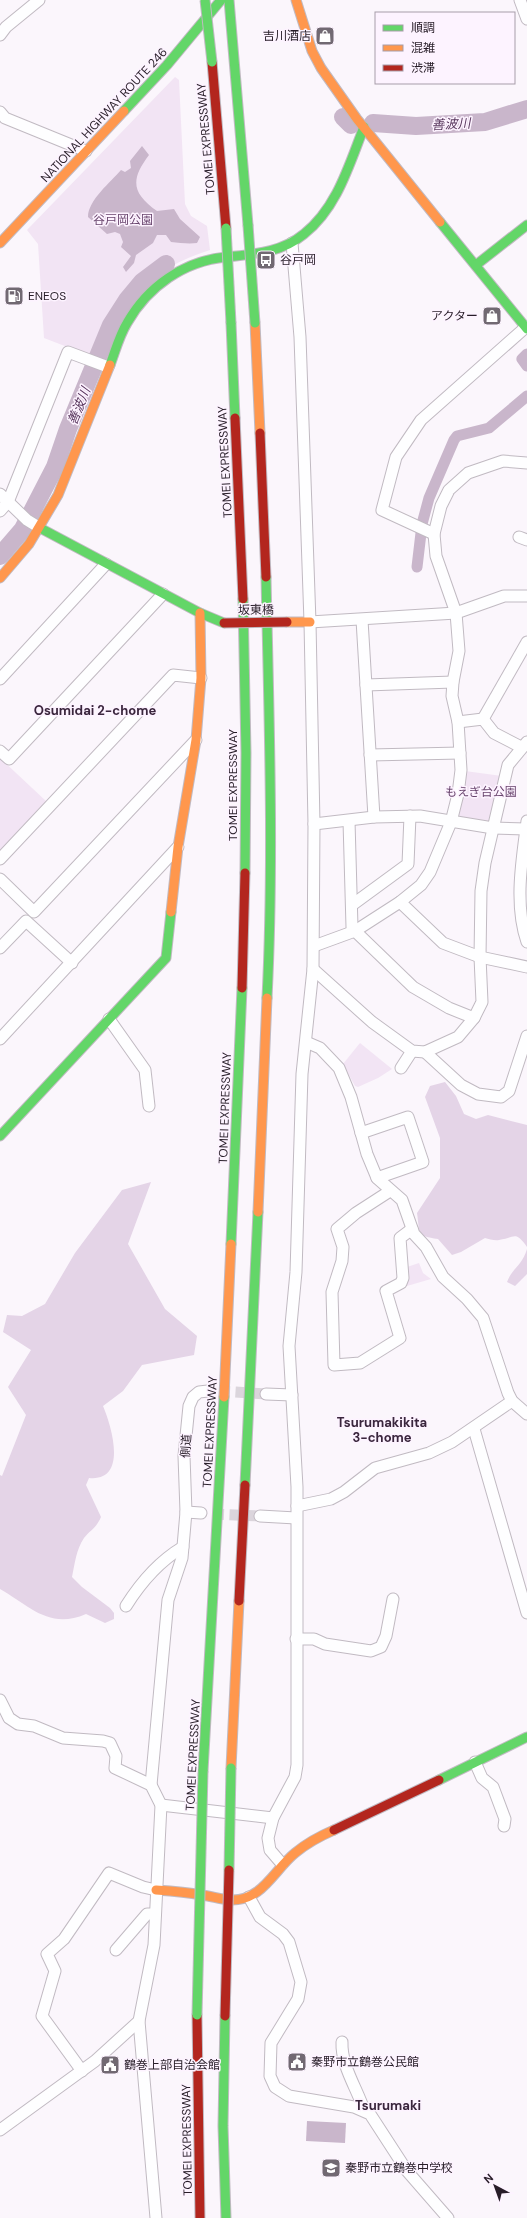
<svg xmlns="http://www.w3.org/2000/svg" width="527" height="2218" viewBox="0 0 527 2218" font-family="'DM Sans','Noto Sans JP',sans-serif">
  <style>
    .green { fill: #f2e4f4 }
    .forest { fill: #e4d4e7 }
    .water { fill: #c9b6cb }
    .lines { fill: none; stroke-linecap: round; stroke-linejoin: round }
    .canal { stroke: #c9b6cb; stroke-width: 11 }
    .river { stroke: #c9b6cb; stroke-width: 18 }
    .street-tunnel { stroke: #dbd5dc; stroke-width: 11; stroke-dasharray: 11 5.5; stroke-linecap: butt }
    .street-casing { stroke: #c1bac2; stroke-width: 13 }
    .fast-casing { stroke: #c1bac2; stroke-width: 11 }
    .slow-casing { stroke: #c1bac2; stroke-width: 11 }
    .jam-casing { stroke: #c1bac2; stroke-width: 11 }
    .street { stroke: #fefeff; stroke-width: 11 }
    .fast { stroke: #63d668; stroke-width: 9 }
    .slow { stroke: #ff974d; stroke-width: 9 }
    .jam { stroke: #b3261e; stroke-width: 9 }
    .fast-bridge-casing { stroke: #c1bac2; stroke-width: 11; stroke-linecap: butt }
    .jam-bridge-casing { stroke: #c1bac2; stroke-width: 11; stroke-linecap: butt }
    .fast-bridge { stroke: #63d668; stroke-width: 9 }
    .jam-bridge { stroke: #b3261e; stroke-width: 9 }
    .labels { text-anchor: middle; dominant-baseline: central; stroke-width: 3; stroke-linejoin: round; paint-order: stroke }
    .poi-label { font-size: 12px; fill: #271d28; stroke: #fdf3ff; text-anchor: start }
    .street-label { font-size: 12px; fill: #271d28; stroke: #fdf3ff }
    .park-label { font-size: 12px; fill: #69456e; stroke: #fdf3ff }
    .water-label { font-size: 13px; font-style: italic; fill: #58365d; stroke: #fdf3ff }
    .neighbourhood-label { font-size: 13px; font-weight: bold; fill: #3a263d; stroke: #fdf3ff }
  </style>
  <rect width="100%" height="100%" fill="#fbf6fc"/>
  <g class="green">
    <path d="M 175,77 L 179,80 L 185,204 L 191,216 L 207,226 L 210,250 C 144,271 128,301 101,360 L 44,338 L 38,244 L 27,230 Z"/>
    <path d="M 0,758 L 47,802 L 0,853 Z"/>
    <path d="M 465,771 L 502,776 L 493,817 L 487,823 L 461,820 L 457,816 Z"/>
    <path d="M 360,1043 L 392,1069 L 378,1078 L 358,1087 L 355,1086 L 343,1064 Z"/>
    <path d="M 419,1263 L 423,1273 L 431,1279 L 407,1286 L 407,1267 Z"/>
  </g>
  <g class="forest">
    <path d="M 445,1082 L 456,1096 L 464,1114 L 476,1119 L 488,1115 L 527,1125 L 527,1247 C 515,1230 515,1238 499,1240 C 495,1241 489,1239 485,1238 L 461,1252 L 452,1255 L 438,1239 C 416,1236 420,1233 417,1213 L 440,1178 L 440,1138 L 425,1097 L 430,1086 Z"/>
    <path d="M 151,1182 L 128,1244 L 165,1309 L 197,1336 L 194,1355 L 142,1365 L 123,1391 L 103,1406 C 112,1427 128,1482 89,1478 L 86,1485 L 101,1517 C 95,1530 91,1529 84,1538 C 76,1550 75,1563 72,1577 L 82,1587 L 110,1608 L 114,1613 L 114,1619 L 105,1623 L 86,1614 C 49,1630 30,1606 0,1589 L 0,1475 L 2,1476 L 26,1415 L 8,1387 L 31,1350 L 3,1332 L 7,1315 L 22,1316 L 45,1304 L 75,1253 L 122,1190 Z"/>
    <path d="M 527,1249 L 527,1274 L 515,1286 L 507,1282 C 513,1267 522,1266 527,1249 Z"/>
  </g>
  <g class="water">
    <path d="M 142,146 L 149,155 C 130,180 132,193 157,211 L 174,209 L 180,219 L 200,237 L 197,243 C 189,244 180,243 171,242 L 166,235 L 157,235 L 153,243 L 136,255 L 134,263 L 126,272 L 123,267 L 131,256 L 121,247 L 123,242 L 120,234 L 115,232 L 107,234 L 88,217 C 88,200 111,182 121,170 L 125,172 L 131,168 L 130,161 Z"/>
    <path d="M 307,2121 L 346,2123 L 345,2143 L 306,2141 Z"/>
  </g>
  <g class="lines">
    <g class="canal">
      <path d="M 527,354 L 522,359 L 527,366"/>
      <path d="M 422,524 L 429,498 L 454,440 L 457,436 L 489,428 L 527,396"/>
      <path d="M 417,567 L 421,533"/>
    </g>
    <g class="river">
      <path d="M 343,117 L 351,125"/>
      <path d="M 373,123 L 416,126 L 485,122 L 527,109"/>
      <path d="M 0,556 L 23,529 L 55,467 L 68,429 L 111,325 L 127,300 L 142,282 L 166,264"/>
    </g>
    <g class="street-tunnel">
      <path d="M 219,1391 L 266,1394"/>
      <path d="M 213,1514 L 260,1516"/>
    </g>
    <g class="street-casing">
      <g id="street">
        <path d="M 520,0 L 527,19"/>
        <path d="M 0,35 L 6,27 L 39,0"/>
        <path d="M 0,112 L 5,118 L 86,151"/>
        <path d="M 0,494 L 27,520 L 40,528"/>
        <path d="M 0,511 L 8,502 L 68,352 L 108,367"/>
        <path d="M 434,534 L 382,510 L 396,457 L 421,420 L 526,327"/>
        <path d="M 519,537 L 527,540"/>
        <path d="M 362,620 L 374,817"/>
        <path d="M 310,622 L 456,613 L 504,596 L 527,596"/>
        <path d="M 0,679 L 106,564"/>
        <path d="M 366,685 L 453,682"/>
        <path d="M 483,719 L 527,642"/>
        <path d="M 458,722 L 483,719 L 494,733 L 521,747"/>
        <path d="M 0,751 L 9,759 L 163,594"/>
        <path d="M 370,755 L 460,753"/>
        <path d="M 349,821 L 352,927 L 355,931 L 413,987 L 449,1008 L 474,1018"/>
        <path d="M 527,821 C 522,860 514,904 527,942"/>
        <path d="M 314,824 L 374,817 L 420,816 L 493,828 L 526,829"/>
        <path d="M 0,859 L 173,675 L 201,678"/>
        <path d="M 0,879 L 34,912 L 196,740"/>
        <path d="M 400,902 L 443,943 L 480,957 L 527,967"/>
        <path d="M 352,905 L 408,864 L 410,816"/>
        <path d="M 314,946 L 355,931 L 400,902 L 421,885 L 430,872 L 451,822 L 458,794 L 461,770 L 458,722 L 452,696 L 453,682 L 459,651 L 456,613 L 436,556 L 434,534 L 441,506 L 449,490 L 468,473 L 503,461 L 527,463"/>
        <path d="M 0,948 L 26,921 L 72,963"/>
        <path d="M 313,969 L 372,1022 L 412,1051 L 425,1052 L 458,1037 L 474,1018 L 482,1002 L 480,957 L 481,891 L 485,863 L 508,765 L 527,742"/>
        <path d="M 109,1019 L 145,1070 L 149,1106"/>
        <path d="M 0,1039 L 178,847"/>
        <path d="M 306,1042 L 320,1048 L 339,1068 L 351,1097 L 367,1154 L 377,1178 L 402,1200 L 414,1234 L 426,1247 L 443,1277 L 467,1299 L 483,1318 L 508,1393 L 512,1401 L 527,1414"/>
        <path d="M 425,1052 L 461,1085 L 478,1094 L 501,1097 L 509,1091 L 527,1036"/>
        <path d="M 401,1068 L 412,1051"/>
        <path d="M 361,1133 L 408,1117 L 423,1162 L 377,1178"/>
        <path d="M 390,1191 L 356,1213 L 337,1229 L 343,1247 L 342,1261 L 332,1292 L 334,1365 L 360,1363 L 400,1338 L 386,1291 L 401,1283 L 403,1278 L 400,1238 L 412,1229"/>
        <path d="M 266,1394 L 292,1395"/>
        <path d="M 474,1429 L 527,1613"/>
        <path d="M 297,1506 L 331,1499 L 344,1492 L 375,1468 L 429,1453 L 452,1442 L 512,1401"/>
        <path d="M 186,1512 L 201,1513"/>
        <path d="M 260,1516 L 296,1518"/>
        <path d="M 126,1606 C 141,1582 158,1562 183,1547"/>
        <path d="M 296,1639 L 314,1639 L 325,1644 L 371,1651 L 381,1647 L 386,1636 L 393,1599"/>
        <path d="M 0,1700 L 9,1718 L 18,1724 L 34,1726 L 63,1738 L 103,1741 L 110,1743 L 116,1756 L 115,1768 L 151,1785 L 161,1805 L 154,1945 L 139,2021 L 156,2218"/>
        <path d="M 475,1762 L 482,1778 L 493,1787 L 505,1819 L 504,1826"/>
        <path d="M 151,1785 L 168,1600 L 182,1558 L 186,1512 L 184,1456 L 189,1406 L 193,1397 L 199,1392 L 208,1391"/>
        <path d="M 161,1805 L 273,1818"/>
        <path d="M 282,1864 L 270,1850 L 268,1838 L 273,1818 L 295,1777 L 297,1765 L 297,1487 L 289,1346 L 296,1272 L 302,1074 L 313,969 L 314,824 L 310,622 L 300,337 L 292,243"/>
        <path d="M 249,1897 L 260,1917 L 283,1934 L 289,1942 L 301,1982 L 298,1999 L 271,2043 L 270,2076 L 275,2087 L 289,2096 L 354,2107 L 370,2114 L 407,2171 L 448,2218"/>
        <path d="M 116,1950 L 147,1914 L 155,1914"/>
        <path d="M 342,2042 C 341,2066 357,2088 364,2110"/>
        <path d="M 82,2071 L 42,2016 L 55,1971 L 47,1954 L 64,1939 L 109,1873 L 143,1887 L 156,1890"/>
        <path d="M 0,2130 L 95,2061 L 139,2021"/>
      </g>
    </g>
    <g class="fast-casing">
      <g id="fast">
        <path d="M 229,0 L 248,225"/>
        <path d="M 124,111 L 167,65 L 221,0"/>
        <path d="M 440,222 L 527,329"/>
        <path d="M 476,265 L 527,225"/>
        <path d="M 231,323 L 235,418"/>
        <path d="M 110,365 C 115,352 119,336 127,323 C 148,286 184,261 226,257 C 254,254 281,253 304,234 C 337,208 349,165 364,127"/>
        <path d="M 40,528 L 200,613 L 224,623"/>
        <path d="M 266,577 C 269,718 274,858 267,998"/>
        <path d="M 243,599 L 246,753 L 245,873"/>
        <path d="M 0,1136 L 166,958 L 171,912"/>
        <path d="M 231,1244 L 242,988"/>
        <path d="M 245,1485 L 258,1212"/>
        <path d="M 203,1771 L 224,1397"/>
        <path d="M 439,1780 L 527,1737"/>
        <path d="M 225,2016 L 223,2126 L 226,2218"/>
      </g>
    </g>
    <g class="slow-casing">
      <g id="slow">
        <path d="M 296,0 L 312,51 L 321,68 L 357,119 L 440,222"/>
        <path d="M 0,243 L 124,111"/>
        <path d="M 255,323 L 260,433"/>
        <path d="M 0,578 L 29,544 L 58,495 L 110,365"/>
        <path d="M 287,622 L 310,622"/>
        <path d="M 171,912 L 178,847 L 196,740 L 201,678 L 200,613"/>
        <path d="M 258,1212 L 267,998"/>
        <path d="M 224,1397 L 231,1244"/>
        <path d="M 231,1768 L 239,1601"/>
        <path d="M 156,1890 C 171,1891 186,1892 201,1895 C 211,1896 222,1900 231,1900 C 262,1901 274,1870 295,1853 C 307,1843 320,1836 334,1830"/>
      </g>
    </g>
    <g class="jam-casing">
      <g id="jam">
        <path d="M 212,62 L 226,228"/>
        <path d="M 235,418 L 243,599"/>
        <path d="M 260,433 L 266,577"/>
        <path d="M 242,988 L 245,873"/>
        <path d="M 239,1601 L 245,1485"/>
        <path d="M 334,1830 L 439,1780"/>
        <path d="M 197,2015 L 200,2218"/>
      </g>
    </g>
    <use href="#street" class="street"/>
    <use href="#fast" class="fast"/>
    <use href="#slow" class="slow"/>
    <use href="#jam" class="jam"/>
    <g class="fast-bridge-casing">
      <g id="fast-bridge">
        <path d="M 205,0 L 212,62"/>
        <path d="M 248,225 L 255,323"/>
        <path d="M 226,228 L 231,323"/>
        <path d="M 229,1870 L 231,1768"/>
        <path d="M 197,2015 L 203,1771"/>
      </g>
    </g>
    <g class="jam-bridge-casing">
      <g id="jam-bridge">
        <path d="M 224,623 L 287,622"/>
        <path d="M 225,2016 L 229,1870"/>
      </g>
    </g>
    <use href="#fast-bridge" class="fast-bridge"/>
    <use href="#jam-bridge" class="jam-bridge"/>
  </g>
  <defs>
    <g id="shop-square" transform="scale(1)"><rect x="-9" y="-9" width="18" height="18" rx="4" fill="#716972" stroke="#fdf3ff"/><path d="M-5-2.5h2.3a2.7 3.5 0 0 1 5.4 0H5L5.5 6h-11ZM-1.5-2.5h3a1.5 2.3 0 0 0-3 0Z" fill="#fff"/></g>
    <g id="bus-square" transform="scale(1)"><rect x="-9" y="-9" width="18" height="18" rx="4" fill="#716972" stroke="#fdf3ff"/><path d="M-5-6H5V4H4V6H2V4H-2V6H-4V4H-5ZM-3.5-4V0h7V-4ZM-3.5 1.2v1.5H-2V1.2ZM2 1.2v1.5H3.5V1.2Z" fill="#fff"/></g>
    <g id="fuel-square" transform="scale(1)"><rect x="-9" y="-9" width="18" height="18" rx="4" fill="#716972" stroke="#fdf3ff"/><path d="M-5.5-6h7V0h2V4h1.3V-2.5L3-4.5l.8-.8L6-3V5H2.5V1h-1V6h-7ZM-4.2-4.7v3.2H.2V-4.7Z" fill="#fff"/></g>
    <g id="civic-square" transform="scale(1)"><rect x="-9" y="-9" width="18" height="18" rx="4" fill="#716972" stroke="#fdf3ff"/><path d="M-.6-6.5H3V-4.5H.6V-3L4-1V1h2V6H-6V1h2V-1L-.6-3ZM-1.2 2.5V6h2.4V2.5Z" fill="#fff"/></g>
    <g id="school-square" transform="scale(1)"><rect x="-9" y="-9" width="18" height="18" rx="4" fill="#716972" stroke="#fdf3ff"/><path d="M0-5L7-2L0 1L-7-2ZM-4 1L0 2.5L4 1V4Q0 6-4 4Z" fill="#fff"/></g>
  </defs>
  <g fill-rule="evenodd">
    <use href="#shop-square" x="325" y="36"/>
    <use href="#bus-square" x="266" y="260"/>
    <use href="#fuel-square" x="14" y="296"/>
    <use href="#shop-square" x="492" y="316"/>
    <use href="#civic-square" x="297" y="2062"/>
    <use href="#civic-square" x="110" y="2065"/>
    <use href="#school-square" x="331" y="2168"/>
  </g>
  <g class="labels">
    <g class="poi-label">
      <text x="311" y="36" text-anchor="end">吉川酒店</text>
      <text x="280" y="260">谷戸岡</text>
      <text x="28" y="296">ENEOS</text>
      <text x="478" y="316" text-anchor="end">アクター</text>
      <text x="311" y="2062">秦野市立鶴巻公民館</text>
      <text x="124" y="2065">鶴巻上部自治会館</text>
      <text x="345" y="2168">秦野市立鶴巻中学校</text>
    </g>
    <g class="street-label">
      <text transform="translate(104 115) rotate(-47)">NATIONAL HIGHWAY ROUTE 246</text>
      <text transform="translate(206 139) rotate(-95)">TOMEI EXPRESSWAY</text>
      <text transform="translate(225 462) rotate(-93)">TOMEI EXPRESSWAY</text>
      <text transform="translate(256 610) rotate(-1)">坂東橋</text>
      <text transform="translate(233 785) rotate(-90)">TOMEI EXPRESSWAY</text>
      <text transform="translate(225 1108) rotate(-88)">TOMEI EXPRESSWAY</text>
      <text transform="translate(210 1432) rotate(-87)">TOMEI EXPRESSWAY</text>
      <text transform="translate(186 1446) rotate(-86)">側道</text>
      <text transform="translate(193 1755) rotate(-87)">TOMEI EXPRESSWAY</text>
      <text transform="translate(187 2140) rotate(-91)">TOMEI EXPRESSWAY</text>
    </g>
    <g class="park-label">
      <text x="123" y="220">谷戸岡公園</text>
      <text x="481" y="792">もえぎ台公園</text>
    </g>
    <g class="water-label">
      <text transform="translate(451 124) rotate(-3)">善波川</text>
      <text transform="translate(79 406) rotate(-68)">善波川</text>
    </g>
    <g class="neighbourhood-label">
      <text x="95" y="710">Osumidai 2-chome</text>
      <text x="382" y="1422">Tsurumakikita<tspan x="382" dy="15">3-chome</tspan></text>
      <text x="388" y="2105">Tsurumaki</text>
    </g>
  </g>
  <rect x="375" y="12" width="140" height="72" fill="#fdf3ff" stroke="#a79da9"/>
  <rect x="383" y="25" width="20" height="6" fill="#63d668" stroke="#a79da9"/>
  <text x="411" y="32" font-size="12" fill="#271d28">順調</text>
  <rect x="383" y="45" width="20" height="6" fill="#ff974d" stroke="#a79da9"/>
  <text x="411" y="52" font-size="12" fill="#271d28">混雑</text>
  <rect x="383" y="65" width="20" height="6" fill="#b3261e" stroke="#a79da9"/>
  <text x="411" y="72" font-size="12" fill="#271d28">渋滞</text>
  <g transform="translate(495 2186) rotate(319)" stroke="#fdf3ff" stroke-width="3" paint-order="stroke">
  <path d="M0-3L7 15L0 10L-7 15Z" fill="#271d28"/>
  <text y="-6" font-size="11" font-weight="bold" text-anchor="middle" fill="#271d28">N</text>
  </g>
</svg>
